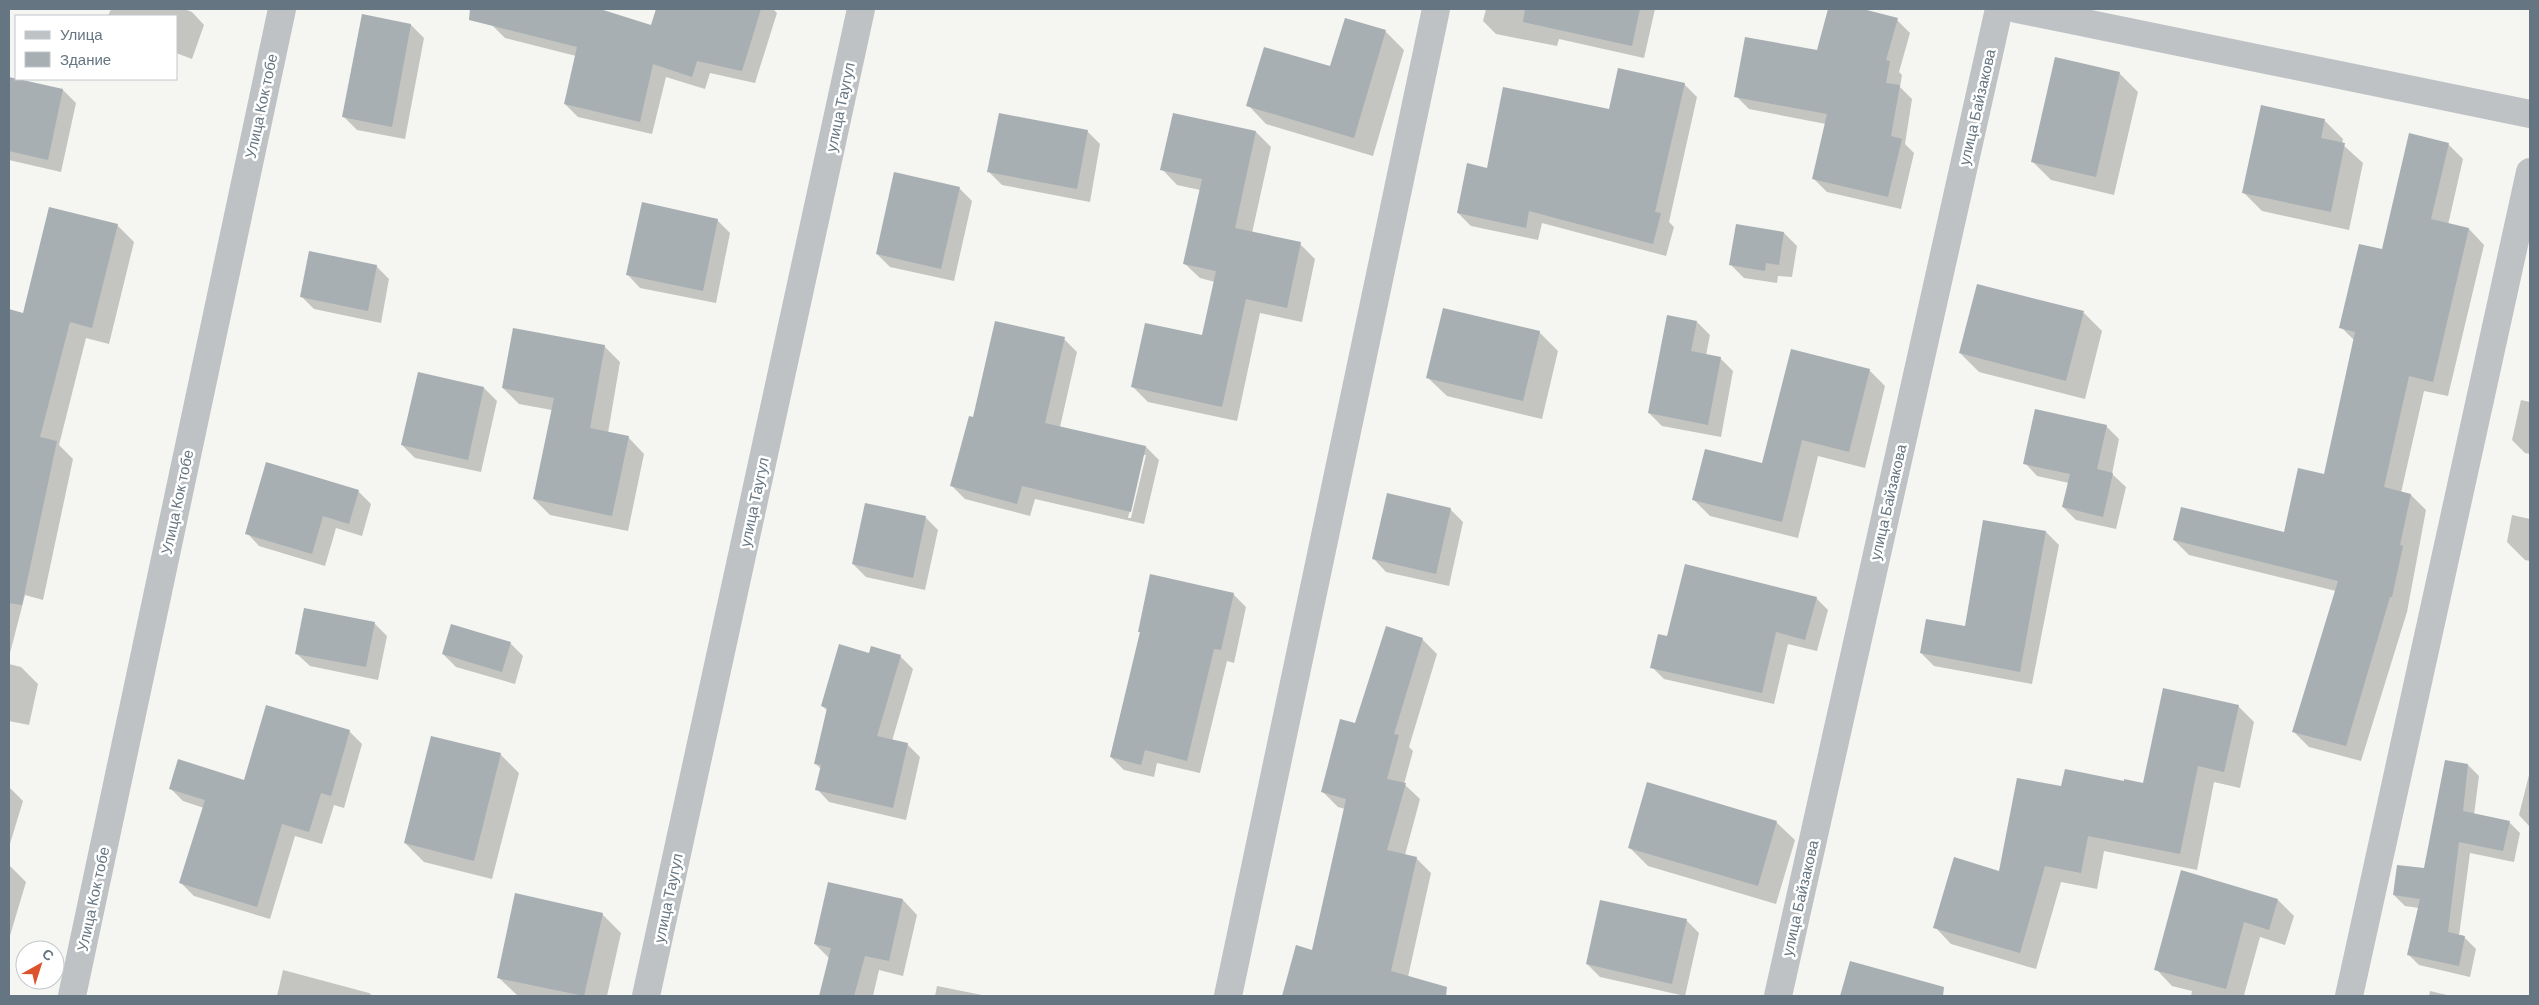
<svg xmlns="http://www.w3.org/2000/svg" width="2539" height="1005" viewBox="0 0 2539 1005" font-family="Helvetica,sans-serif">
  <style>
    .shadow { fill: #0003; fill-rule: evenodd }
    .building { fill: #a7afb3 }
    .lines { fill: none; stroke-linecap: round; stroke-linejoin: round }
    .minor { stroke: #bec2c5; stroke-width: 28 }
    .labels { text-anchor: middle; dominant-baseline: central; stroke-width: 5; stroke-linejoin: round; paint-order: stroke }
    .street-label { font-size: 15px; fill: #657581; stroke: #fff }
  </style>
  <rect width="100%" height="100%" fill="#f5f5f1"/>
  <g class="shadow">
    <path d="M 111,9 L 184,9 L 192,12 L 204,25 L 192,59 L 176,53 L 176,16 L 108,16 Z"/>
    <path d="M 496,9 L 596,9 L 652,26 L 658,9 L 773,9 L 777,13 L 755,83 L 710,73 L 705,89 L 666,77 L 652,134 L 578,117 L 565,104 L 576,56 L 505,38 L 492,25 Z"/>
    <path d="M 1486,9 L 1655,9 L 1644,58 L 1559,39 L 1557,46 L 1496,34 L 1483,21 Z"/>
    <path d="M 1830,9 L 1858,9 L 1897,20 L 1910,33 L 1899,72 L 1902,75 L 1900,87 L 1912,99 L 1905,144 L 1914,153 L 1901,209 L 1827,192 L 1814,179 L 1826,124 L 1749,109 L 1736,96 L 1818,51 Z"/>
    <path d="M 363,16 L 411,25 L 424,38 L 405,139 L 357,130 L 344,117 Z"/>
    <path d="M 1385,31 L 1404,50 L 1373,156 L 1266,124 L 1248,105 L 1331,68 Z"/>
    <path d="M 2119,73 L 2138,92 L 2114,195 L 2051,180 L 2033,162 Z"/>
    <path d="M 9,78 L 63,90 L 76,103 L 61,172 L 9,160 Z"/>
    <path d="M 1684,84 L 1697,97 L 1669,222 L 1674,227 L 1666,256 L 1542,223 L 1538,240 L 1471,226 L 1458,213 L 1610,110 Z"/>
    <path d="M 2324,120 L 2343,139 L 2342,144 L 2363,163 L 2349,230 L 2262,211 L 2243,192 Z"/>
    <path d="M 1087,131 L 1100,144 L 1090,202 L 1002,185 L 989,172 Z"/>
    <path d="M 1256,132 L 1271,147 L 1252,233 L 1300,244 L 1315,259 L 1302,322 L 1260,313 L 1237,421 L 1148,402 L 1133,387 L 1203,337 L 1215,282 L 1200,278 L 1184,263 L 1200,190 L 1177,185 L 1162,169 Z"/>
    <path d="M 2448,144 L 2463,159 L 2448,225 L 2469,229 L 2484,245 L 2448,396 L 2424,391 L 2401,493 L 2411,495 L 2426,510 L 2407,612 L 2361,761 L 2309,747 L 2294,732 L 2336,591 L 2189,555 L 2174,540 L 2285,534 L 2325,475 L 2355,341 L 2341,327 L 2383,251 Z"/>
    <path d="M 959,188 L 972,201 L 954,281 L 890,267 L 877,254 Z"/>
    <path d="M 50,209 L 118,226 L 134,242 L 109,344 L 86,338 L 59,445 L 73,459 L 43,600 L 25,595 L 9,657 L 9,310 L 24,314 Z"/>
    <path d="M 717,220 L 730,233 L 716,303 L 640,288 L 628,275 Z"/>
    <path d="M 1784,233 L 1797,246 L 1792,277 L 1778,276 L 1777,283 L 1744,278 L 1731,265 Z"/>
    <path d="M 376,266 L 389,279 L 381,323 L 314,309 L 301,296 Z"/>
    <path d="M 2084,313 L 2102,331 L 2085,399 L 1979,372 L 1960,353 Z"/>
    <path d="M 1697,322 L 1710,335 L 1706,355 L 1720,358 L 1733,371 L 1721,437 L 1662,426 L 1649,413 Z"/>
    <path d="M 1539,332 L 1558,351 L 1542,419 L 1447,396 L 1428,378 Z"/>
    <path d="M 1064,339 L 1077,352 L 1060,427 L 1146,447 L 1159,460 L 1144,524 L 1035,499 L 1030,516 L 965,499 L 952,486 L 974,419 ZM 1143,455 L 1146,455 L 1131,518 L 1128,518 Z"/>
    <path d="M 604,346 L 620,362 L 608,433 L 628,437 L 644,454 L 628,531 L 550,515 L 534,499 L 552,410 L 519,404 L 503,388 Z"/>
    <path d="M 1869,370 L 1885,386 L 1865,468 L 1818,456 L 1798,538 L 1710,516 L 1694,500 L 1763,465 Z"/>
    <path d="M 418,374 L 484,388 L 497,401 L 481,472 L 415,458 L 402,445 Z"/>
    <path d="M 2521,400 L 2530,402 L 2530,454 L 2525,453 L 2512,440 Z"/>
    <path d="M 2106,426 L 2119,439 L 2112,474 L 2126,487 L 2116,529 L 2076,520 L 2063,507 L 2069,483 L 2037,476 L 2025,463 Z"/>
    <path d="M 358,491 L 371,504 L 362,536 L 336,528 L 325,566 L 259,546 L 247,533 Z"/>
    <path d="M 1450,509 L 1463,522 L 1449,586 L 1386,572 L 1374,559 Z"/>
    <path d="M 2512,515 L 2530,519 L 2530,561 L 2525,560 L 2507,542 Z"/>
    <path d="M 925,517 L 938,530 L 925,590 L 866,577 L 853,564 Z"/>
    <path d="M 1984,522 L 2046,532 L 2059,545 L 2032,684 L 1934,666 L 1921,653 L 1966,627 Z"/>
    <path d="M 1233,594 L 1246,607 L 1234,663 L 1227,661 L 1200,773 L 1157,763 L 1154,777 L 1124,770 L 1111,757 L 1141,634 L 1139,631 Z"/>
    <path d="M 1816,598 L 1828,610 L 1817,651 L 1788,644 L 1774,704 L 1664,679 L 1652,667 L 1668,638 Z"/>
    <path d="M 374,623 L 387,636 L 378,680 L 310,666 L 297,654 Z"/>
    <path d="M 1422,639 L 1437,654 L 1409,747 L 1413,751 L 1404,784 L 1420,799 L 1405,855 L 1416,858 L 1431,873 L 1406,986 L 1408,988 L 1406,996 L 1283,996 L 1296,946 L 1313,951 L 1345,809 L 1338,807 L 1323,792 L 1356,725 Z"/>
    <path d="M 510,643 L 523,656 L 515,684 L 456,667 L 443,654 Z"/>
    <path d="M 870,654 L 900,656 L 913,669 L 892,741 L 907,744 L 920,757 L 906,820 L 829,802 L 817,789 L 821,769 L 816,764 L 828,711 L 822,706 Z"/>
    <path d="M 9,664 L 21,667 L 38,684 L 29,725 L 9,721 Z"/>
    <path d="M 2238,706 L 2254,722 L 2240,788 L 2214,782 L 2197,870 L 2104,851 L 2097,889 L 2061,882 L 2036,969 L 1951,944 L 1935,927 L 2000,872 L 2062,788 L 2125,783 L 2144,784 Z"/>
    <path d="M 349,731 L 362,744 L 344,808 L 334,805 L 322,844 L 295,836 L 270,919 L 194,896 L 181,883 L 204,808 L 183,801 L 170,788 L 245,782 Z"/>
    <path d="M 500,754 L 519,773 L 492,879 L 424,862 L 405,843 Z"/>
    <path d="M 2446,762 L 2468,765 L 2479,776 L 2474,815 L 2509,822 L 2520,833 L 2514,862 L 2470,853 L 2459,936 L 2465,938 L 2476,949 L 2470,977 L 2419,965 L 2408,954 L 2419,908 L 2405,906 L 2394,895 L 2425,870 Z"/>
    <path d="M 2530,771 L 2530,827 L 2519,815 Z"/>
    <path d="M 9,787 L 23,801 L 9,847 Z"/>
    <path d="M 1776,822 L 1795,840 L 1776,904 L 1648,866 L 1630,848 Z"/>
    <path d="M 9,865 L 26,882 L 9,939 Z"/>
    <path d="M 903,900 L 917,915 L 903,976 L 879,970 L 873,996 L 820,996 L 830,959 L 815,944 Z"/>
    <path d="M 2278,900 L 2294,916 L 2285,945 L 2260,937 L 2244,995 L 2249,996 L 2191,996 L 2192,991 L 2172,986 L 2156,969 Z"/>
    <path d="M 602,914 L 621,933 L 607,996 L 518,996 L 498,977 Z"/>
    <path d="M 1686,920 L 1699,933 L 1685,996 L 1600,977 L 1587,964 Z"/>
    <path d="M 1850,962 L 1927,984 L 1940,996 L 1841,996 Z"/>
    <path d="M 283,970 L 369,993 L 373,996 L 277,996 Z"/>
    <path d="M 937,986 L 987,996 L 935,996 Z"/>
    <path d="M 2430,991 L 2451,996 L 2429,996 Z"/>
  </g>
  <g class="building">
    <path d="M 470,9 L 600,9 L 651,25 L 656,9 L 761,9 L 742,71 L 697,61 L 692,77 L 653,64 L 640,122 L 564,104 L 577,47 L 469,20 Z"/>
    <path d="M 1525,9 L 1640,9 L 1632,46 L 1523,22 Z"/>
    <path d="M 1828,9 L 1863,9 L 1898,18 L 1886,60 L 1890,61 L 1886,83 L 1900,85 L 1891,136 L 1902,139 L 1888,197 L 1812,179 L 1827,114 L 1734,97 L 1745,37 L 1817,50 Z"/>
    <path d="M 362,14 L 411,24 L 392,127 L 342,117 Z"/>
    <path d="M 1345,18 L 1386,30 L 1354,138 L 1246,106 L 1264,47 L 1330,66 Z"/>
    <path d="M 2055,57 L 2120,72 L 2096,177 L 2031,162 Z"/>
    <path d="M 1618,68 L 1685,83 L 1655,212 L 1661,213 L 1653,244 L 1529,211 L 1526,228 L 1457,213 L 1467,163 L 1487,168 L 1503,87 L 1609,109 Z"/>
    <path d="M 9,77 L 63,89 L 48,160 L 9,151 Z"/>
    <path d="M 2261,105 L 2325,119 L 2321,138 L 2345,143 L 2331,212 L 2242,193 Z"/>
    <path d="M 999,113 L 1088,130 L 1077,189 L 987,172 Z"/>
    <path d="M 1173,113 L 1256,131 L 1235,228 L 1301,242 L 1287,308 L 1246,299 L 1222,407 L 1131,387 L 1145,323 L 1202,335 L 1216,271 L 1183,264 L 1202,179 L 1160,170 Z"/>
    <path d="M 2409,133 L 2449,143 L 2431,219 L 2469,228 L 2433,382 L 2409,376 L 2384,487 L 2411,494 L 2400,545 L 2403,546 L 2392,597 L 2390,597 L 2346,746 L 2292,732 L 2338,581 L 2173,540 L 2181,507 L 2284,532 L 2298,468 L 2324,474 L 2355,332 L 2339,328 L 2359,244 L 2382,249 Z"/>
    <path d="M 894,172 L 960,187 L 941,269 L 876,254 Z"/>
    <path d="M 642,202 L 718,219 L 703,291 L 626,275 Z"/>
    <path d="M 49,207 L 118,224 L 92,328 L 70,322 L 40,437 L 57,441 L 22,605 L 9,603 L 9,309 L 23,313 Z"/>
    <path d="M 1736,224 L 1784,232 L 1779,265 L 1766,263 L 1765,271 L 1729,265 Z"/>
    <path d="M 309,251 L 377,265 L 368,311 L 300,297 Z"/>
    <path d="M 1977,284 L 2084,311 L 2066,381 L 1959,353 Z"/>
    <path d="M 1443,308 L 1540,331 L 1523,401 L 1426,378 Z"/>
    <path d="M 1667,315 L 1697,321 L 1691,351 L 1721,357 L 1708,425 L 1648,413 Z"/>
    <path d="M 995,321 L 1065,337 L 1045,423 L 1146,446 L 1131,512 L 1022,486 L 1017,504 L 950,486 L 969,416 L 973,417 Z"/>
    <path d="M 513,328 L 605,345 L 590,428 L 629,436 L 612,516 L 533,499 L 554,398 L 502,388 Z"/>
    <path d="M 1791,349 L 1870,369 L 1849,452 L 1802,440 L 1782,522 L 1692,500 L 1705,449 L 1762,463 Z"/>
    <path d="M 418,372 L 484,387 L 468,460 L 401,445 Z"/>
    <path d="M 2035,409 L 2107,425 L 2097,469 L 2113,473 L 2103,517 L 2062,507 L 2070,474 L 2023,464 Z"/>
    <path d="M 266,462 L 359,490 L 349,524 L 323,516 L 312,554 L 245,534 Z"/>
    <path d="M 1387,493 L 1451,508 L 1436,574 L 1372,559 Z"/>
    <path d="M 865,503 L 926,516 L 913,578 L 852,564 Z"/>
    <path d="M 1983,520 L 2046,531 L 2020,672 L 1920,653 L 1926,619 L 1965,626 Z"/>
    <path d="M 1685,564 L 1817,597 L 1805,640 L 1776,632 L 1762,693 L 1650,668 L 1658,634 L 1667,636 Z"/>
    <path d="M 1150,574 L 1234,593 L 1221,650 L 1214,649 L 1187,761 L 1145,750 L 1141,765 L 1110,757 L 1140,632 L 1138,632 Z"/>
    <path d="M 304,608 L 375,622 L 366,667 L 295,654 Z"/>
    <path d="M 451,624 L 511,642 L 502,672 L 442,654 Z"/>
    <path d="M 1386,626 L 1423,638 L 1394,734 L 1399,735 L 1387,779 L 1406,783 L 1387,850 L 1417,857 L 1391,971 L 1447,987 L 1446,996 L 1282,996 L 1296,945 L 1312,950 L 1346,799 L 1321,792 L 1340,719 L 1355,723 Z"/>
    <path d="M 839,644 L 869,653 L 871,646 L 901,655 L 877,736 L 908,743 L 893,808 L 815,790 L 821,765 L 814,764 L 827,708 L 821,706 Z"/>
    <path d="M 2163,688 L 2239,705 L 2224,772 L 2198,766 L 2180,854 L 2088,836 L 2081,873 L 2045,866 L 2020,953 L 1933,928 L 1954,857 L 1999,871 L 2017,778 L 2061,786 L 2065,769 L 2124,781 L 2124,779 L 2143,783 Z"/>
    <path d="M 266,705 L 350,730 L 331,796 L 321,793 L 309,832 L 282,824 L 257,907 L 179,883 L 205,800 L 169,789 L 178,759 L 244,780 Z"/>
    <path d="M 431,736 L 501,753 L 474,861 L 404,843 Z"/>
    <path d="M 2445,760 L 2468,764 L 2463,811 L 2510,821 L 2503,851 L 2459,842 L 2448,932 L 2465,936 L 2459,966 L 2407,955 L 2420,899 L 2393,895 L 2397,865 L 2424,868 Z"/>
    <path d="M 1647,782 L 1777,821 L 1758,886 L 1628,848 Z"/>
    <path d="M 2181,870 L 2278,899 L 2269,930 L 2244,922 L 2226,989 L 2154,970 Z"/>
    <path d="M 828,882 L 903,899 L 889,961 L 865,956 L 854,996 L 819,996 L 831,948 L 814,944 Z"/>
    <path d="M 515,893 L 603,913 L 584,996 L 497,978 Z"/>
    <path d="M 1600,900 L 1687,919 L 1672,984 L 1586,964 Z"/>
    <path d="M 1850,961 L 1944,987 L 1943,996 L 1840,996 Z"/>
  </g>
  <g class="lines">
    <g class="minor">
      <path d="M 2017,9 L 2530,114"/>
      <path d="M 72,996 L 282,9"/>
      <path d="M 646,996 L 861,9"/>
      <path d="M 1228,996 L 1436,9"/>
      <path d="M 1778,996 L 1999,9"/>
      <path d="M 2349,996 L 2530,172"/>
    </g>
  </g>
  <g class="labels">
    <g class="street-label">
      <text transform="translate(261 106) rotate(-78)">Улица Кок тобе</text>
      <text transform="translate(840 107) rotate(-78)">улица Таугул</text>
      <text transform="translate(1977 107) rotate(-77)">улица Байзакова</text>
      <text transform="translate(177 502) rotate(-78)">Улица Кок тобе</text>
      <text transform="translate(754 502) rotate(-78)">улица Таугул</text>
      <text transform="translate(1888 502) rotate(-77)">улица Байзакова</text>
      <text transform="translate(668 898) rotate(-78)">улица Таугул</text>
      <text transform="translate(1800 898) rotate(-77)">улица Байзакова</text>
      <text transform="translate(93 899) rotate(-78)">Улица Кок тобе</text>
    </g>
  </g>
  <rect width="2539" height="1005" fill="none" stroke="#657581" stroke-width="20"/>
  <rect x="15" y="15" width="162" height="65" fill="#ffffff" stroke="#c1c8cd"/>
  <rect x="25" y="31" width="25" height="8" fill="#bec2c5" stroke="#c1c8cd"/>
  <text x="60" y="40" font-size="15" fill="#657581">Улица</text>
  <rect x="25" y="52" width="25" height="15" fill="#a7afb3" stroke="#c1c8cd"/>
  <text x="60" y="65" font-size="15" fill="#657581">Здание</text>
  <g transform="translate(40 965) rotate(39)"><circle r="24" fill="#ffffff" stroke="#c1c8cd"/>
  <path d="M0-4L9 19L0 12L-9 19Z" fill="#dc542b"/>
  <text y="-8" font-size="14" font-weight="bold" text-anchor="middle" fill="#657581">С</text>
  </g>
</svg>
